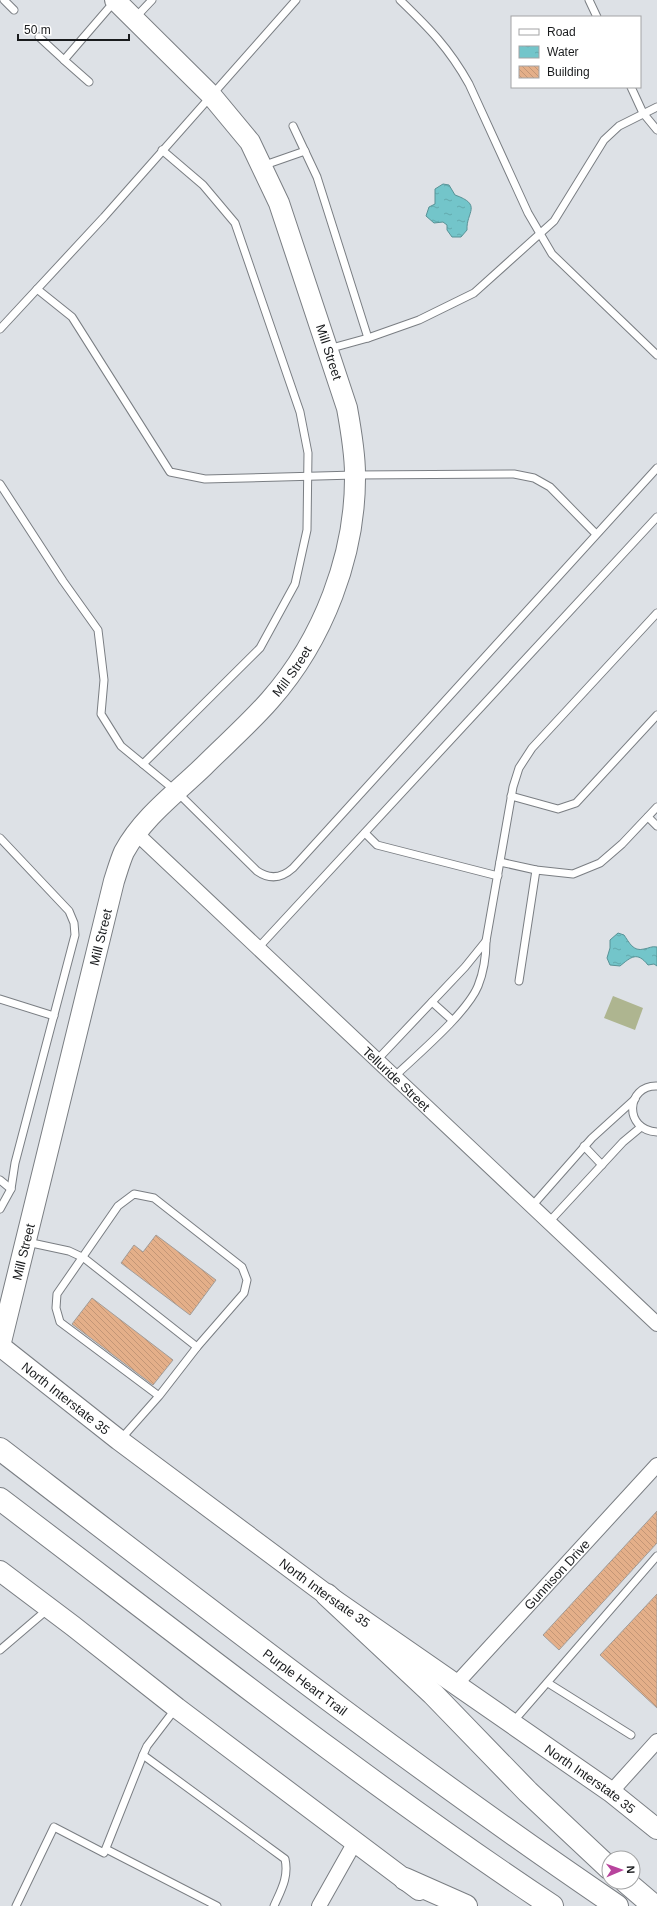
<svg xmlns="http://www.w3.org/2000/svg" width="657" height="1906" viewBox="0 0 657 1906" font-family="Helvetica,sans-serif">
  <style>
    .grass { fill: #aeb590 }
    .water { fill: url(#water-ripples); stroke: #589296 }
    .building { fill: url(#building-back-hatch); stroke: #a29d99 }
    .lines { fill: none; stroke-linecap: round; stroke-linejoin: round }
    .lane-casing { stroke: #7a7e83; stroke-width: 9 }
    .street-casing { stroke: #7a7e83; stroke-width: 16 }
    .secondary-casing { stroke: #7a7e83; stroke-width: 22 }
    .highway-casing { stroke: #7a7e83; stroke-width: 24 }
    .lane { stroke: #fff; stroke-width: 7 }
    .street { stroke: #fff; stroke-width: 14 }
    .secondary { stroke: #fff; stroke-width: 20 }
    .highway { stroke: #fff; stroke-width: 22 }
    .labels { text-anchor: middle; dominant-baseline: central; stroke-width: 3; stroke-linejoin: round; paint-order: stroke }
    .street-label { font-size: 13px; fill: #191b1d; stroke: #fff }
  </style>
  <defs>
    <pattern id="water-ripples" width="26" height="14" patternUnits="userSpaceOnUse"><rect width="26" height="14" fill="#73c5ca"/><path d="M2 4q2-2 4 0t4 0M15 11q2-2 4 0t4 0" fill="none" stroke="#63a9ad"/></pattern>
    <pattern id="building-back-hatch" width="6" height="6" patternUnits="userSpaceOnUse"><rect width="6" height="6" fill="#e4af89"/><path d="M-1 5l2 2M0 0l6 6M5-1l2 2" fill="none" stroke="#c39676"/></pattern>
  </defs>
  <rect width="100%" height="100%" fill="#dde1e6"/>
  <path class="grass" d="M 613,996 L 643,1008 L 635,1030 L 604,1018 Z"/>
  <g class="water">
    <path d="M 443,184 L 449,185 L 455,195 C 483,205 466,212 467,230 L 461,237 L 452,237 L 447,230 L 447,225 L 443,222 L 434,223 L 426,216 L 429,207 L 435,204 L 435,189 Z"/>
    <path d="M 618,933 L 624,935 C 629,942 633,952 644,949 C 650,948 651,946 657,947 L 657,966 L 654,964 L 648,965 C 637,951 631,957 620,966 L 610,965 L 607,958 L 610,948 L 610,940 Z"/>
  </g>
  <g class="building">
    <path d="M 156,1235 L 216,1280 L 190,1315 L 121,1263 L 134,1245 L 143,1252 Z"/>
    <path d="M 92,1298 L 173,1360 L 153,1385 L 72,1324 Z"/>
    <path d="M 657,1511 L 657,1543 L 559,1650 L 543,1635 Z"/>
    <path d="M 657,1594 L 657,1708 L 600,1655 Z"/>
  </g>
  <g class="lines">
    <g class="lane-casing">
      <g id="lane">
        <path d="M 4,0 L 14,10"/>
        <path d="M 400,0 C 429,28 449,48 469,84 L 528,213 L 552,254 L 657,355"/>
        <path d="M 589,0 L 597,17"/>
        <path d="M 135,18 L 152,0"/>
        <path d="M 39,37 L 64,60"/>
        <path d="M 89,82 L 64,60 L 114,2"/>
        <path d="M 631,87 L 643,113 L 657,130"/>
        <path d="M 293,126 L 317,177 L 368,338"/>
        <path d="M 262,166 L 305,151"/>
        <path d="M 37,289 L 72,317 L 170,472 L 205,479 L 355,475 L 514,474 L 534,478 L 550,487 L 596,534"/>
        <path d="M 0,329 L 104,217 L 296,0"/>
        <path d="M 328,349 L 368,338 L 419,320 L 474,293 L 554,221 L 604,140 L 619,126 L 657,107"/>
        <path d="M 0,484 L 63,581 L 98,630 L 104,680 L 101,714 L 121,746 L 177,792 L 257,871 C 270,880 282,878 293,868 L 657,468"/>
        <path d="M 143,764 L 260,648 L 295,584 L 307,530 L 308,453 L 300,412 L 235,223 L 203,185 L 162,150"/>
        <path d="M 511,796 L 558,809 L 576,803 L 657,715"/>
        <path d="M 648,817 L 657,826"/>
        <path d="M 365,833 L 377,845 L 498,876"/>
        <path d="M 0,838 L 69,911 L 74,923 L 75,935 L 15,1163 L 11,1189 L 0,1209"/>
        <path d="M 500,862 L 536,870 L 573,874 L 600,863 L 622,844 L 657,807"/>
        <path d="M 258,948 L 657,517"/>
        <path d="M 519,981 L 536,870"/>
        <path d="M 0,999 L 54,1016"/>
        <path d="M 432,1002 L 452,1020"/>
        <path d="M 377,1060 L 465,967 L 486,941"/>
        <path d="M 394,1077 C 417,1055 467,1013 478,986 C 484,971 486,957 486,941 L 513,787 L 519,768 L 532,748 L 657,613"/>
        <path d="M 657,1086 C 626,1085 623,1130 657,1132"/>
        <path d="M 584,1146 L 602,1165"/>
        <path d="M 0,1180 L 11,1189"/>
        <path d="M 532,1206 L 592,1138 L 635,1099"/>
        <path d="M 549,1222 L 623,1142 L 641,1127"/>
        <path d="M 27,1242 L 69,1251 L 84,1258 L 197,1347"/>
        <path d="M 120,1440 L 159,1396 L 197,1347 L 244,1293 L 247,1280 L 242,1267 L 154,1198 L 134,1194 L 118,1206 L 57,1294 L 56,1308 L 60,1322 L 159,1396"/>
        <path d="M 0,1650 L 48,1609"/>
        <path d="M 548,1683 L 631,1735"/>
        <path d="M 176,1708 L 147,1746 L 143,1755 L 285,1859 C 289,1877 281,1890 274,1906"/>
        <path d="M 512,1723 L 657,1556"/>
        <path d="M 106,1849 L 217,1906"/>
        <path d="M 16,1906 L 54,1827 L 104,1853 L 143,1755"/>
      </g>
    </g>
    <g class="street-casing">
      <g id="street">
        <path id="s1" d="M 136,833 L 657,1324"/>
        <path id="s2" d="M 456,1684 L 657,1465"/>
        <path d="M 611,1792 L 657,1741"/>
        <path d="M 319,1906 L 355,1842"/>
      </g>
    </g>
    <g class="secondary-casing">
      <g id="secondary">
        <path id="s3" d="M 0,1346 L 114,881 C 117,872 120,861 124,852 C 143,817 176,793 204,766 C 226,744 250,723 270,700 C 323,640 356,555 355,474 C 355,452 351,430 347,408 L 279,203 L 250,142 L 211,95 L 115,0"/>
        <path id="s4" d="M 0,1346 L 119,1440 L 327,1595 L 611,1792 L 657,1829"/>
        <path d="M 0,1571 L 73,1626 L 177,1708 L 419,1890"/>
      </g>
    </g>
    <g class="highway-casing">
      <g id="highway">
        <path id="s5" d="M 0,1449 C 203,1605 405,1762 617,1906"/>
        <path d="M 0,1499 C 182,1637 361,1779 552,1906"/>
        <path d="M 327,1595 L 433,1694 L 528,1792 L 609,1868"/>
        <path d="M 405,1879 L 466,1906"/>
        <path d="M 626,1882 L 654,1906"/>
      </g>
    </g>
    <use href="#lane" class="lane"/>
    <use href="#street" class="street"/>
    <use href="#secondary" class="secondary"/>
    <use href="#highway" class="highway"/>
  </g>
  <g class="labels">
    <g class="street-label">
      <text transform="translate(329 352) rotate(72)">Mill Street</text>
      <text stroke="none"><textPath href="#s3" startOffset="757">Mill Street</textPath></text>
      <text stroke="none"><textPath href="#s3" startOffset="421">Mill Street</textPath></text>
      <text stroke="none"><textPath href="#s1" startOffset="358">Telluride Street</textPath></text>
      <text stroke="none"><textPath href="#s3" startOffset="97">Mill Street</textPath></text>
      <text stroke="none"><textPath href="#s4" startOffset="84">North Interstate 35</textPath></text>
      <text stroke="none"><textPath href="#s2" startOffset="149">Gunnison Drive</textPath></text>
      <text stroke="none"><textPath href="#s4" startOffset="408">North Interstate 35</textPath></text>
      <text stroke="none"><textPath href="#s5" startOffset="384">Purple Heart Trail</textPath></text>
      <text stroke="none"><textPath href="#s4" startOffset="732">North Interstate 35</textPath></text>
    </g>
  </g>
  <rect x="511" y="16" width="130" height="72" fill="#ffffff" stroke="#a3a4a5"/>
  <rect x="519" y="29" width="20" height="6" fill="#ffffff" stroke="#a3a4a5"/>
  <text x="547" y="36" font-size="12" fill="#191b1d">Road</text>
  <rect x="519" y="46" width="20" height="12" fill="url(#water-ripples)" stroke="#a3a4a5"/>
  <text x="547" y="56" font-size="12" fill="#191b1d">Water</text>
  <rect x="519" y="66" width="20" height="12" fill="url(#building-back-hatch)" stroke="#a3a4a5"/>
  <text x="547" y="76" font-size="12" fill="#191b1d">Building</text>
  <g transform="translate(621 1870) rotate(88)"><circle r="19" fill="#ffffff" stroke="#a3a4a5"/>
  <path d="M0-3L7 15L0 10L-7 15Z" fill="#b8449d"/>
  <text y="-6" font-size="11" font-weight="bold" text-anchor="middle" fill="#191b1d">N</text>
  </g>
  <path d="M18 34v6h111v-6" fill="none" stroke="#191b1d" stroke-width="2"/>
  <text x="24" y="34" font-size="12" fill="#191b1d" stroke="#ffffff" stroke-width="3" paint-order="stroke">50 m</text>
</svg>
